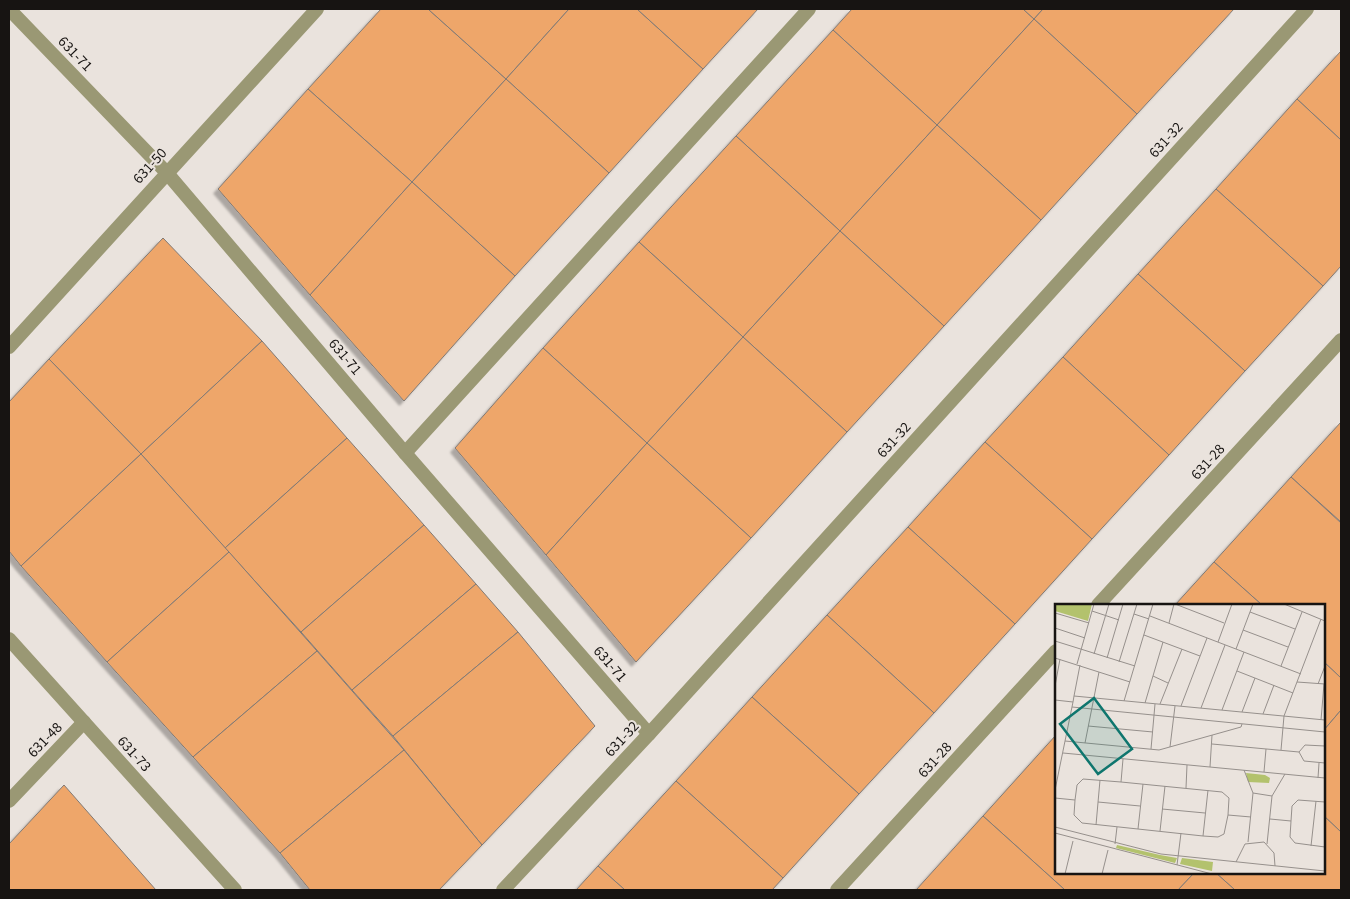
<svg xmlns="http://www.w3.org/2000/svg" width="1350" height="899" viewBox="0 0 1350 899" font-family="'Source Sans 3',sans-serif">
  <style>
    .building { fill: #eea66b; stroke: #817a75; filter: url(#shadow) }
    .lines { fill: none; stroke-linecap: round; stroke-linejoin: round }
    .minor { stroke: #9a9874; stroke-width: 14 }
    .labels { text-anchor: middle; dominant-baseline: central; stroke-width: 4; stroke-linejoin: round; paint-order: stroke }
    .street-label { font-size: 15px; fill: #171412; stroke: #eae3dd }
    .inset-road { fill: none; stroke: #96908c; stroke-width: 1 }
    .view { fill: #0f766e; fill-opacity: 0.15; stroke: #0f766e; stroke-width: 2.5 }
    .inset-edge { fill: none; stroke: #171412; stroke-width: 2.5 }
  </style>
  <defs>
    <filter id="shadow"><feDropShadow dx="-4.5" dy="4.5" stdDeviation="1" flood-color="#0004"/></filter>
  </defs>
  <rect width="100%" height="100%" fill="#eae3dd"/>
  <g class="building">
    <path d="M 381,9 L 428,9 L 506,79 L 412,182 L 308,89 Z"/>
    <path d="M 428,9 L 569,9 L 506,79 Z"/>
    <path d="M 569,9 L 637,9 L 703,69 L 609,173 L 506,79 Z"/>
    <path d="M 637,9 L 758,9 L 703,69 Z"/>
    <path d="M 852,9 L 1023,9 L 1034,19 L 937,125 L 833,30 Z"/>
    <path d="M 1023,9 L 1043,9 L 1034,19 Z"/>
    <path d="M 1043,9 L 1234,9 L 1137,114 L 1034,19 Z"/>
    <path d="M 1034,19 L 1137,114 L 1041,220 L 937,125 Z"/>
    <path d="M 833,30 L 937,125 L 840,231 L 736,136 Z"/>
    <path d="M 1341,51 L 1341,140 L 1297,99 Z"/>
    <path d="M 506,79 L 609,173 L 515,276 L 412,182 Z"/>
    <path d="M 308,89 L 412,182 L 310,295 L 218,189 Z"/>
    <path d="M 1297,99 L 1341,140 L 1341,266 L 1323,286 L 1216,189 Z"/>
    <path d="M 937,125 L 1041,220 L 944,326 L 840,231 Z"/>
    <path d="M 736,136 L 840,231 L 743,337 L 639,242 Z"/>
    <path d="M 412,182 L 515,276 L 404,401 L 310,295 Z"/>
    <path d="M 1216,189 L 1323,286 L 1245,371 L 1138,274 Z"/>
    <path d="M 840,231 L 944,326 L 847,432 L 743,337 Z"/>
    <path d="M 163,238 L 262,341 L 141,454 L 49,359 Z"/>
    <path d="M 639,242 L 743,337 L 647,443 L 543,348 Z"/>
    <path d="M 1138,274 L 1245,371 L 1169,455 L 1063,357 Z"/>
    <path d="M 743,337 L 847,432 L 751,538 L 647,443 Z"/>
    <path d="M 262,341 L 347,438 L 225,548 L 141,454 Z"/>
    <path d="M 543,348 L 647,443 L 546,555 L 455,448 Z"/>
    <path d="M 1063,357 L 1169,455 L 1092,539 L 985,442 Z"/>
    <path d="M 49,359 L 141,454 L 21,566 L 9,551 L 9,402 Z"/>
    <path d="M 1341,422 L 1341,522 L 1291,477 Z"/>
    <path d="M 347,438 L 424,525 L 301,632 L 225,548 Z"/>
    <path d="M 985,442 L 1092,539 L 1015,624 L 908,527 Z"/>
    <path d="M 647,443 L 751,538 L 636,662 L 546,555 Z"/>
    <path d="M 141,454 L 229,552 L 107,662 L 21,566 Z"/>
    <path d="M 1291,477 L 1341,523 L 1341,678 L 1324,662 L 1324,605 L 1262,605 L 1214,562 Z"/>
    <path d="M 424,525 L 476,584 L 352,690 L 301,632 Z"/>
    <path d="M 908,527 L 1015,624 L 934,713 L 827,615 Z"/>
    <path d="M 229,552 L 317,651 L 193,757 L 107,662 Z"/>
    <path d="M 1214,562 L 1262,605 L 1175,605 Z"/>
    <path d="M 476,584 L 518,632 L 393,736 L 352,690 Z"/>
    <path d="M 827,615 L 934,713 L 859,794 L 752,697 Z"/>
    <path d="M 518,632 L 595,726 L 482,845 L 393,736 Z"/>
    <path d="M 317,651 L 404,750 L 280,853 L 193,757 Z"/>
    <path d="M 1324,662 L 1341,678 L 1341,710 L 1324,730 Z"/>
    <path d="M 752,697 L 859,794 L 783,878 L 676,781 Z"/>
    <path d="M 1341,710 L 1341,832 L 1324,816 L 1324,730 Z"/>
    <path d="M 1056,735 L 1056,873 L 1194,873 L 1178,890 L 1065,890 L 983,816 Z"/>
    <path d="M 404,750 L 482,845 L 439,890 L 310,890 L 280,853 Z"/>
    <path d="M 676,781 L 783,878 L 772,890 L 625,890 L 598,866 Z"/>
    <path d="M 64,785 L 156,890 L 9,890 L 9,844 Z"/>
    <path d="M 983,816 L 1065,890 L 916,890 Z"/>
    <path d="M 1324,816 L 1341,832 L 1341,890 L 1235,890 L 1216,873 L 1324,873 Z"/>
    <path d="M 598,866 L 625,890 L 576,890 Z"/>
    <path d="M 1194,873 L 1216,873 L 1235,890 L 1178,890 Z"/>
  </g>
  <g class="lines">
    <g class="minor">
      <path d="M 9,9 L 167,173 L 405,453 L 649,734"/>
      <path d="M 9,347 L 317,9"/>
      <path d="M 405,453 L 809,9"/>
      <path d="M 1098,605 L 1341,340"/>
      <path d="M 9,639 L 235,890"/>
      <path d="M 9,801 L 84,722"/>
      <path d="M 503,890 L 649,734 L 1307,9"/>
      <path d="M 837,890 L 1056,651"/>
    </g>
  </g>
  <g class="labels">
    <g class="street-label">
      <text transform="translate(75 54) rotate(46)">631-71</text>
      <text transform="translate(1166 140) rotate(-48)">631-32</text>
      <text transform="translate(150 166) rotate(-48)">631-50</text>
      <text transform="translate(345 357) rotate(50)">631-71</text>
      <text transform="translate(894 440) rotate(-48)">631-32</text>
      <text transform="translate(1208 462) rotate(-48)">631-28</text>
      <text transform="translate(610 664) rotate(49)">631-71</text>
      <text transform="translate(622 739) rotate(-47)">631-32</text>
      <text transform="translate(45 740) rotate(-46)">631-48</text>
      <text transform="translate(134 754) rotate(48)">631-73</text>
      <text transform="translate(935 760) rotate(-48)">631-28</text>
    </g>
  </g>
  <g transform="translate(1055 604)">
    <rect width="270" height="270" fill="#eae3dd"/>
    <path d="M 37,0 L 33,17 L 0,7 L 0,1 ZM 191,169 L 210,171 L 215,174 L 214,179 L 193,178 ZM 62,241 L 105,251 L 122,254 L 120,259 L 61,244 ZM 127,254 L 158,258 L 157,267 L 125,260 Z" fill="#b3c26d"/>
    <path class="inset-road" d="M 120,0 L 169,19M 229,0 L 270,17M 37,7 L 64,16M 195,8 L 240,25M 0,9 L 34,19M 79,10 L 94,15M 95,12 L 246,70M 114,19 L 119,0M 0,24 L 30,34M 188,26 L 233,43M 89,31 L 145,52M 0,37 L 80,62M 163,38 L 177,0M 181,45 L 198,0M 39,50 L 54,0M 0,54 L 75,78M 52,54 L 68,0M 64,58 L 82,0M 22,60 L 39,0M 226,62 L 247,8M 182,67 L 238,89M 98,72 L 113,79M 242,78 L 270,80M 263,80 L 270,62M 0,82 L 5,55M 19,92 L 25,61M 0,96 L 18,98 L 19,92 L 270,116M 69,97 L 98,0M 90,99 L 108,38M 105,100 L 127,45M 126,102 L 152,34M 17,103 L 270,128M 146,104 L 170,41M 167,106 L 189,48M 187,108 L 200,74M 208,110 L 219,81M 266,116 L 269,80M 33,122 L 98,128M 10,137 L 104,146 L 186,123 L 187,120M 30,139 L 44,68M 157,140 L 244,148M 115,143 L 120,102M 96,145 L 100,100M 226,146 L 229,112 L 266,15M 244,148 L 249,157 L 270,159M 244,148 L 250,141 L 270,142M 8,149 L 270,174M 155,163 L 157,131M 189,166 L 198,189 L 217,192 L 230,170M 209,168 L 211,145M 263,174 L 264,159M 66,178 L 68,155M 131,184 L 132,161M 0,186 L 18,98M 0,194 L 20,196 L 19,211 L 27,219 L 148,232 L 163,233 L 169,230 L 173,211 L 196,213M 20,196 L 22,181 L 28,175 L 66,178 L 167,188 L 174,194 L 173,211M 43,198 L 85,202M 107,205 L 150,209M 215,215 L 236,217 L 235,233 L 240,239 L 270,243M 236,217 L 237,202 L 243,196 L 270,198M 41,221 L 45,176M 0,223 L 106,250 L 270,267M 83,225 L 88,180M 105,227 L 110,182M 0,229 L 157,270M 148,232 L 153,186M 193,238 L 198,189M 60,240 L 62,223M 212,240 L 217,192M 256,242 L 261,197M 181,258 L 190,240 L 209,238 L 219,249 L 220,262M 122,261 L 126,229M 10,270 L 18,237M 47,270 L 53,246"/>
    <path class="view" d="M 39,94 L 77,145 L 43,170 L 5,120 Z"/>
    <rect width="270" height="270" class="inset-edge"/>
  </g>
  <rect width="1350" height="899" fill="none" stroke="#171412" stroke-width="20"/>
</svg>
